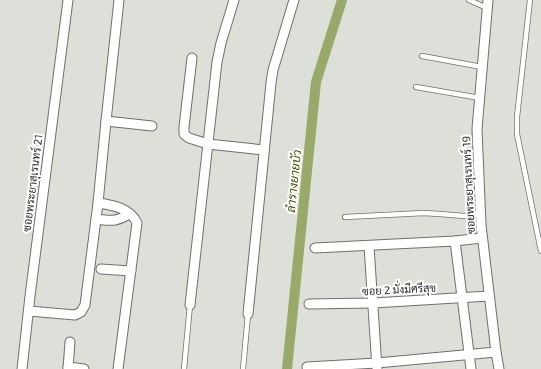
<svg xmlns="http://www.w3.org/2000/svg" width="541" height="369" viewBox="0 0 541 369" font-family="'Exo 2',Sarabun,sans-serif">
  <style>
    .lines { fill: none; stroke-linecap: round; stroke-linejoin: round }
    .canal { stroke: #97aa67; stroke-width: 10 }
    .lane-casing { stroke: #6e7169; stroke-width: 6 }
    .street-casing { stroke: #6e7169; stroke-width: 11 }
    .lane { stroke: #fff; stroke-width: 4.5 }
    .street { stroke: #fff; stroke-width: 9 }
    .labels { text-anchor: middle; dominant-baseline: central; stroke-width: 4; stroke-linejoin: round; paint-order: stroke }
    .street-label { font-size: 11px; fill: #2e2f2c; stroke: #fff }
    .water-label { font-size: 12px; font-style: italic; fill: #415201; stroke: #fff }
  </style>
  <rect width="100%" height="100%" fill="#dde0d8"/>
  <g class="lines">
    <path class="canal" d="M 287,369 L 316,82 L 342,0"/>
    <g class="lane-casing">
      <g id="lane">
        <path d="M 469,0 L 487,8"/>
        <path d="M 530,0 L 517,117 L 517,134 L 541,251"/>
        <path d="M 422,56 L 482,67"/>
        <path d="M 416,87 L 480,98"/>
        <path d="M 345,217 L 424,213 L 440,214 L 464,216 L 480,214"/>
        <path d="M 184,369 L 190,305"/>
        <path d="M 243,369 L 248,314"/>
      </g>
    </g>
    <g class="street-casing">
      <g id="street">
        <path d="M 488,0 L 477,129 L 481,225 L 496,352 L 499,369"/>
        <path d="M 192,58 L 184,127 L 184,134 L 189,138 L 208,144 L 264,150"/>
        <path d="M 106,121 L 152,126"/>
        <path d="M 98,203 C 113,205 130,208 137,223 L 118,369"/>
        <path d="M 96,219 C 111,221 116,222 129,214"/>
        <path d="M 455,241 L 471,369"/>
        <path d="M 369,246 L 377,368"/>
        <path d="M 315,248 L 455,241 L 482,238"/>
        <path d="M 101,269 L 131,271"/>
        <path d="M 309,304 L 373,303 L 489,296"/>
        <path d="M 190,305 L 217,62 L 221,43 L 234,0"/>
        <path d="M 29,311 L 75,315 L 81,312 L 85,305 L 98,203 L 106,121 L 119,0"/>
        <path d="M 248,314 L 271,83 L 273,70 L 294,0"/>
        <path d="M 68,367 L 84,369"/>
        <path d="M 307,367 L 377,363 L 496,352"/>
        <path d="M 22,369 L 30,296 L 68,0"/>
        <path d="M 68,369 L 70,342"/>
      </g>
    </g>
    <use href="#lane" class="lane"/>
    <use href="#street" class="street"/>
  </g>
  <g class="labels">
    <g class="street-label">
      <text transform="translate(32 183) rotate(-83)">ซอยพระยาสุเรนทร์ 21</text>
      <text transform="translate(468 185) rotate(-93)">ซอยพระยาสุเรนทร์ 19</text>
      <text transform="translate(399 289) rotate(-3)">ซอย 2 มั่งมีศรีสุข</text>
    </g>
    <g class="water-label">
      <text transform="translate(293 181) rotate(-84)">ลำรางยายบัว</text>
    </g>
  </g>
</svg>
